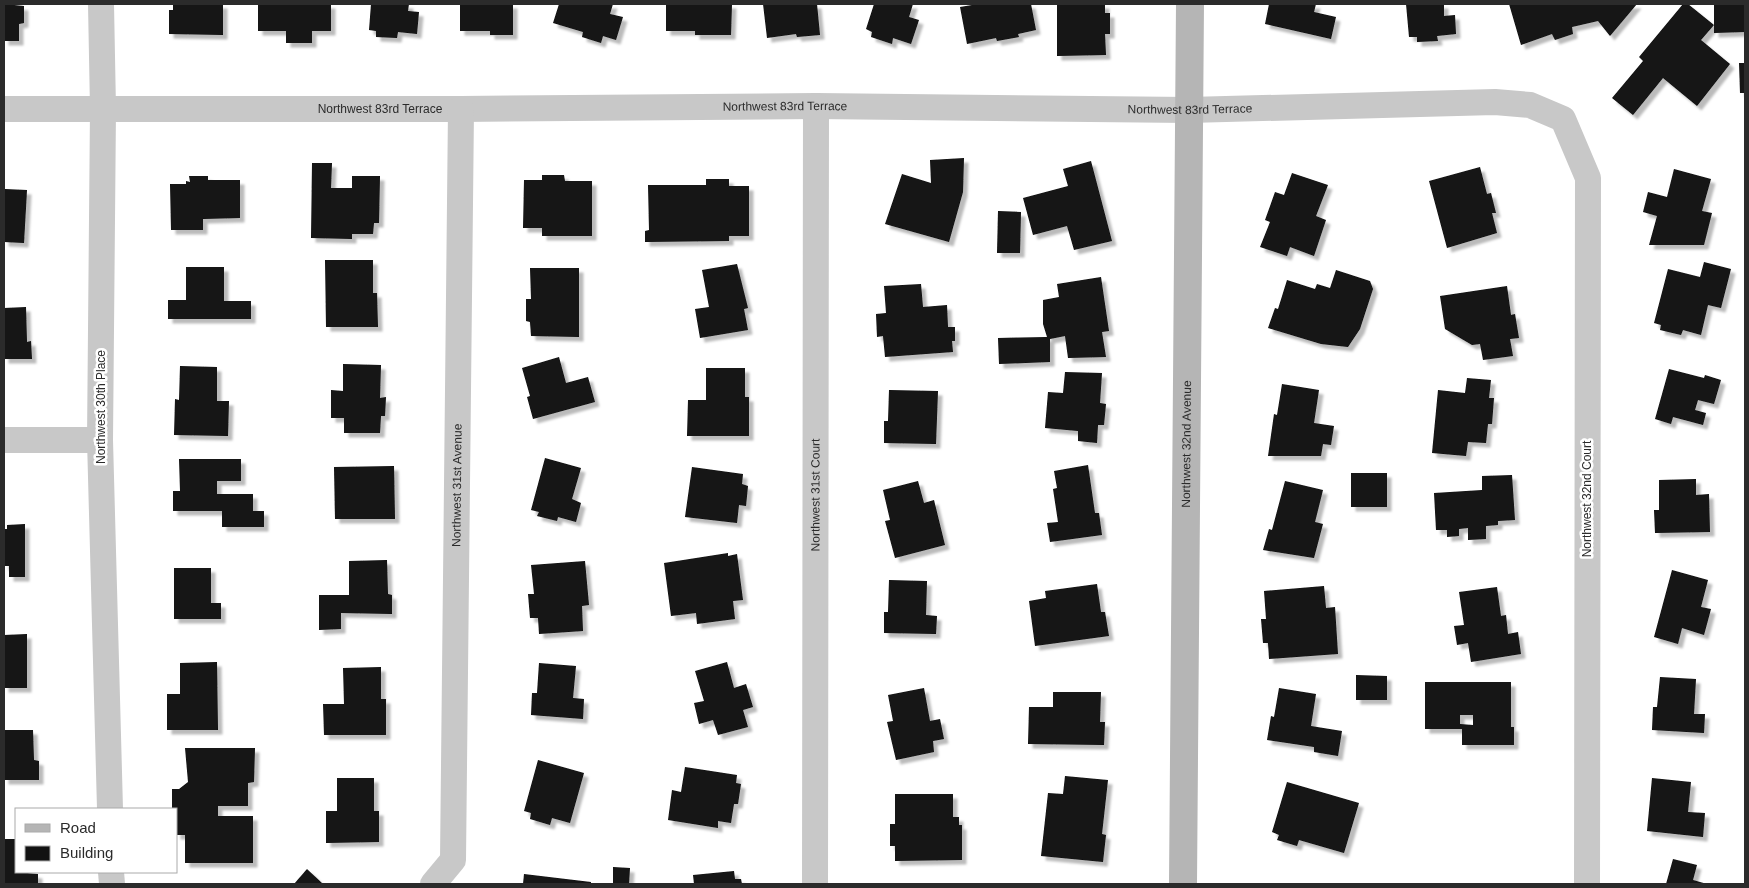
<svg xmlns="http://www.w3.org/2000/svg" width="1749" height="888" viewBox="0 0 1749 888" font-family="Arial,sans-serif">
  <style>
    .building { fill: #121212; fill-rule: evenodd; filter: url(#shadow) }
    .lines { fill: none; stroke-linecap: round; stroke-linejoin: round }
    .minor { stroke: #c8c8c8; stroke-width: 26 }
    .secondary { stroke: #b5b5b5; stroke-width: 28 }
    .labels { text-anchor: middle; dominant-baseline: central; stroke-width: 5; stroke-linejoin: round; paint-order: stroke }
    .street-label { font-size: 12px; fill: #2b2b2b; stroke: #fff }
  </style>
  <defs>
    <filter id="shadow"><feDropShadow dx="4.5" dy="4.5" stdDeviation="1" flood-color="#0004"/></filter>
  </defs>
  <rect width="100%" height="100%" fill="#fff"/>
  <g class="building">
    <path d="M 4,4 L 24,6 L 24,23 L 19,24 L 19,41 L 4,41 Z"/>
    <path d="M 173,4 L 223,4 L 223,35 L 169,34 L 169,10 L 173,10 Z"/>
    <path d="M 258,4 L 331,4 L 331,31 L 312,31 L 312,43 L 286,43 L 286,31 L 258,31 Z"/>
    <path d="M 371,4 L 409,4 L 408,11 L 419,12 L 417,34 L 398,32 L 397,38 L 376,37 L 376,31 L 369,30 Z"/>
    <path d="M 460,4 L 513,4 L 513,35 L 490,35 L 490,31 L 460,31 Z"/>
    <path d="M 559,4 L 613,4 L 610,14 L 623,17 L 616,40 L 603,36 L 601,43 L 582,37 L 583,32 L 553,23 Z"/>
    <path d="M 666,4 L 732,4 L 731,35 L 695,35 L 695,31 L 666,31 Z"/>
    <path d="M 763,4 L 817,4 L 820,35 L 797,37 L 796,34 L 767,38 Z"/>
    <path d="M 874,4 L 913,4 L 909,17 L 919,20 L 911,44 L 893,38 L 892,44 L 871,37 L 872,32 L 866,29 Z"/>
    <path d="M 978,4 L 1031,4 L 1036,30 L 1018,34 L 1019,37 L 997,41 L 996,38 L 967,44 L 960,7 Z"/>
    <path d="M 1057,4 L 1105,4 L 1105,13 L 1110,13 L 1110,34 L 1105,34 L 1106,55 L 1057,56 Z"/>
    <path d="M 1269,4 L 1316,4 L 1314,12 L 1336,17 L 1331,39 L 1265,24 Z"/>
    <path d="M 1406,4 L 1444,4 L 1444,16 L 1455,15 L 1456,34 L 1437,36 L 1438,41 L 1417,42 L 1417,37 L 1409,37 Z"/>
    <path d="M 1509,4 L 1637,4 L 1610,36 L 1598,21 L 1572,27 L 1573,34 L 1555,40 L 1552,34 L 1521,45 Z"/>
    <path d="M 1683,4 L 1688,4 L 1714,25 L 1701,40 L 1730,64 L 1697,106 L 1663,78 L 1633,115 L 1612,98 L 1643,61 L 1639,57 Z"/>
    <path d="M 1714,4 L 1745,4 L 1745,32 L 1714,33 Z"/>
    <path d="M 1739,63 L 1745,63 L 1745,93 L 1740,93 Z"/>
    <path d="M 964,158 L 963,192 L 949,242 L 885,224 L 902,174 L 931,183 L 930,160 Z"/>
    <path d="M 1091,161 L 1112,241 L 1074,250 L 1067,226 L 1033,235 L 1023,198 L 1068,186 L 1063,169 Z"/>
    <path d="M 312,163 L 332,163 L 331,188 L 352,188 L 352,176 L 380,176 L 379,223 L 374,223 L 373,234 L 352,234 L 352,239 L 311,238 Z"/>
    <path d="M 1480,167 L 1487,194 L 1491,193 L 1496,213 L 1492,213 L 1497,233 L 1447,248 L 1429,181 Z"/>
    <path d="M 1674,169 L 1711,179 L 1702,211 L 1712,213 L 1704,245 L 1649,245 L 1657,216 L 1643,212 L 1648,192 L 1667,197 Z"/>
    <path d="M 1292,173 L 1328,185 L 1316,216 L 1326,220 L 1314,256 L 1290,247 L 1287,256 L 1260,247 L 1270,222 L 1265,220 L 1275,192 L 1284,195 Z"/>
    <path d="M 542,175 L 564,175 L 565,181 L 592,181 L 592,236 L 542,236 L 542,228 L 523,228 L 524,180 L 542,180 Z"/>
    <path d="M 189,176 L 208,176 L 208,180 L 240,180 L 240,218 L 203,219 L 203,230 L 171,230 L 170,184 L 186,184 L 186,181 L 190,182 Z"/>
    <path d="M 706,179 L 729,179 L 729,186 L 749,186 L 749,236 L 729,236 L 729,241 L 645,242 L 645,231 L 649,230 L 648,185 L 706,185 Z"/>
    <path d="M 5,189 L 27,190 L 24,243 L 4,242 Z"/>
    <path d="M 998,211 L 1021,212 L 1020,253 L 997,253 Z"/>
    <path d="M 325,260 L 373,260 L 373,293 L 377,293 L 378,327 L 326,327 Z"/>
    <path d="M 1704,262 L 1731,269 L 1721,308 L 1708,305 L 1701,335 L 1683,330 L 1681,335 L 1660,330 L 1661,325 L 1654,323 L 1668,269 L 1700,277 Z"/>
    <path d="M 737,264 L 748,308 L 744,309 L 748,330 L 700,338 L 695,309 L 709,307 L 702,270 Z"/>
    <path d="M 186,267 L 224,267 L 224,301 L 251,301 L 251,319 L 168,319 L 168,300 L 186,300 Z"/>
    <path d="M 530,268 L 579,268 L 579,337 L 531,336 L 530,322 L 526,321 L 526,299 L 531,299 Z"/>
    <path d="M 1336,270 L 1370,281 L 1373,289 L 1360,329 L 1348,347 L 1321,344 L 1268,328 L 1275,308 L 1278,309 L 1287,280 L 1315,289 L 1317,284 L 1330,288 Z"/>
    <path d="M 1101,277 L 1109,331 L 1102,332 L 1106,357 L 1068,358 L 1065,336 L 1050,339 L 1050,362 L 999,364 L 998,338 L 1047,337 L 1043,324 L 1043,300 L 1059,297 L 1057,284 Z"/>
    <path d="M 921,284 L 923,307 L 947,305 L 948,327 L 955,327 L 955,341 L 952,341 L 953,352 L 885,357 L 883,336 L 877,337 L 876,314 L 886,313 L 884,286 Z"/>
    <path d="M 1507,286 L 1511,315 L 1515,314 L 1519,338 L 1510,339 L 1513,356 L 1483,360 L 1480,344 L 1472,345 L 1445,329 L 1440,296 Z"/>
    <path d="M 26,307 L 27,342 L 31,341 L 32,359 L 4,359 L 4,308 Z"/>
    <path d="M 559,357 L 566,383 L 588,377 L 595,402 L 533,419 L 527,397 L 530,396 L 522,368 Z"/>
    <path d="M 343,364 L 381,365 L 380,398 L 386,397 L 385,416 L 381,416 L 380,433 L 344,433 L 344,418 L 331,418 L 331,390 L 343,391 Z"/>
    <path d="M 180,366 L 217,367 L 217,401 L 229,401 L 228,436 L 174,435 L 175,399 L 179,400 Z"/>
    <path d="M 706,368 L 745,368 L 745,397 L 749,397 L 749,436 L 687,436 L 688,400 L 706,400 Z"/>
    <path d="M 1669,369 L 1704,378 L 1705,375 L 1721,380 L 1714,404 L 1698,400 L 1695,410 L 1706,413 L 1703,425 L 1673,417 L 1671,424 L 1655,419 Z"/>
    <path d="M 1065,372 L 1102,373 L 1100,403 L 1106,404 L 1104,425 L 1098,425 L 1097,443 L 1078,441 L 1078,431 L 1045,428 L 1048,392 L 1063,393 Z"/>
    <path d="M 1467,378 L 1491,380 L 1489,398 L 1494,398 L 1492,424 L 1488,424 L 1486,443 L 1468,442 L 1466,456 L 1432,453 L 1438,390 L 1465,393 Z"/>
    <path d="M 1282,384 L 1319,390 L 1314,423 L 1334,426 L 1331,445 L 1323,444 L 1321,456 L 1268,456 L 1274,414 L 1277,415 Z"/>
    <path d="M 889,390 L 938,391 L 936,444 L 884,443 L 884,421 L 888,421 Z"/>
    <path d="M 545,458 L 581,468 L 572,499 L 581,503 L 576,522 L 558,517 L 557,521 L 537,516 L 539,512 L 531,510 Z"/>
    <path d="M 179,459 L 241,459 L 241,481 L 217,481 L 217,494 L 253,494 L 253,511 L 264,511 L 264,527 L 222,527 L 222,511 L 173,511 L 173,491 L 180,491 Z"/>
    <path d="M 1088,465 L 1095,513 L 1099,513 L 1102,535 L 1050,542 L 1047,523 L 1058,522 L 1053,489 L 1057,488 L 1054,471 Z"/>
    <path d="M 394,466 L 395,519 L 335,519 L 334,467 Z"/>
    <path d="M 692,467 L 743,474 L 742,484 L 748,486 L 746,506 L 739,505 L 737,523 L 685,517 Z"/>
    <rect x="1351" y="473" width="36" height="34"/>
    <path d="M 1512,475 L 1515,520 L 1498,521 L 1498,525 L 1486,526 L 1486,539 L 1468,540 L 1468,528 L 1459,529 L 1459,536 L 1447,537 L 1447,530 L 1436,530 L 1434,493 L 1482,490 L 1482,476 Z"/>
    <path d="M 1696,479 L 1696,495 L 1709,494 L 1710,532 L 1655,533 L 1654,510 L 1659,510 L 1659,480 Z"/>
    <path d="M 918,481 L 924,503 L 934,500 L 945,545 L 895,558 L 885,521 L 890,520 L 883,490 Z"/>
    <path d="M 1285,481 L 1323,490 L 1315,522 L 1323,524 L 1314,558 L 1263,550 L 1269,529 L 1272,530 Z"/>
    <path d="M 25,524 L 25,577 L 9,577 L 9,566 L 4,566 L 4,529 L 7,529 L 7,525 Z"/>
    <path d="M 728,553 L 728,556 L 737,554 L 743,600 L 733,601 L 735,619 L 697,624 L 696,613 L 671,616 L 664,563 Z"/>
    <path d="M 387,560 L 388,594 L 392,595 L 392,614 L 341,613 L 341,629 L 319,630 L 319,595 L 349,595 L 349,561 Z"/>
    <path d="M 585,561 L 589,605 L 582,606 L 583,631 L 539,634 L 538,618 L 530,618 L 528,594 L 534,594 L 531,565 Z"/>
    <path d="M 174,568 L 211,568 L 211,603 L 221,603 L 221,619 L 174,619 Z"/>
    <path d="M 1672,570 L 1708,580 L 1701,607 L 1711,609 L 1704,635 L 1682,628 L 1678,644 L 1654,637 Z"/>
    <path d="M 889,580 L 927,581 L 926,615 L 937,616 L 936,634 L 884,633 L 884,612 L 888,612 Z"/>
    <path d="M 1097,584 L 1101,612 L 1105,612 L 1109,636 L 1035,646 L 1029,601 L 1046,598 L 1045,591 Z"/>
    <path d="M 1324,586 L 1326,608 L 1335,607 L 1338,654 L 1269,659 L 1268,643 L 1263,643 L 1261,619 L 1266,619 L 1264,591 Z"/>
    <path d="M 1497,587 L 1501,616 L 1506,615 L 1508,634 L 1518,632 L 1521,654 L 1471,662 L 1468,643 L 1457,645 L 1454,626 L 1464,625 L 1459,592 Z"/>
    <path d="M 27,634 L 27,688 L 4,688 L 4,635 Z"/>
    <path d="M 217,662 L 218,730 L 167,730 L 167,694 L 180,694 L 180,663 Z"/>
    <path d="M 727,662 L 734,688 L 746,684 L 753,707 L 743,710 L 748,727 L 718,735 L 713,720 L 699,724 L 694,703 L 704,701 L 695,671 Z"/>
    <path d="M 539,663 L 576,666 L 573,698 L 584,699 L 583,719 L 531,715 L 532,693 L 537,693 Z"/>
    <path d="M 381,667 L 381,699 L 386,699 L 386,735 L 324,735 L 323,704 L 344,704 L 343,668 Z"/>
    <path d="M 1356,675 L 1387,676 L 1387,700 L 1356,700 Z"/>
    <path d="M 1660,677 L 1696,679 L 1694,714 L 1705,714 L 1704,733 L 1652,730 L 1653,707 L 1657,707 Z"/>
    <path d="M 1425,682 L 1511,682 L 1511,727 L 1514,727 L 1514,745 L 1462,745 L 1462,729 L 1425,729 ZM 1460,715 L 1473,715 L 1473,725 L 1460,724 Z"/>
    <path d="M 924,688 L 930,721 L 940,719 L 944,739 L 933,741 L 934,752 L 896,760 L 887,722 L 893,721 L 888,695 Z"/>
    <path d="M 1279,688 L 1316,694 L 1311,726 L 1342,731 L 1338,756 L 1314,752 L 1314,747 L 1267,740 L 1271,716 L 1274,717 Z"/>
    <path d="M 1053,692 L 1101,692 L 1100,722 L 1105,722 L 1104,745 L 1028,744 L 1029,707 L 1053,707 Z"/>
    <path d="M 4,730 L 33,730 L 34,760 L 39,761 L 39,780 L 4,780 Z"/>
    <path d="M 185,748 L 255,748 L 254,782 L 248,783 L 248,806 L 218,806 L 218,816 L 253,816 L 253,863 L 185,863 L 185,835 L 176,835 L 176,809 L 172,809 L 172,789 L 179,789 L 188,782 Z"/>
    <path d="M 538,760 L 584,773 L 570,823 L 552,818 L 550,825 L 530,819 L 531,813 L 524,811 Z"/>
    <path d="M 685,767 L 737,775 L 736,783 L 741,784 L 738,804 L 734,804 L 731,823 L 718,821 L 718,828 L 668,820 L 672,790 L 681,792 Z"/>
    <path d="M 1065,776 L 1108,780 L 1102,834 L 1106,835 L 1103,862 L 1041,856 L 1048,793 L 1063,794 Z"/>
    <path d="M 337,778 L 374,778 L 374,811 L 379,811 L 379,842 L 326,843 L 326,811 L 337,811 Z"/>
    <path d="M 1652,778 L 1691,782 L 1688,812 L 1705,813 L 1703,837 L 1647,831 Z"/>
    <path d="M 1287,782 L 1359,803 L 1344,853 L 1299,840 L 1297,846 L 1277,840 L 1279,835 L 1272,832 Z"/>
    <path d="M 895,794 L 953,794 L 953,817 L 959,817 L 959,825 L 962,825 L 962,860 L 895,861 L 895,846 L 890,846 L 890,824 L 895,824 Z"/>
    <path d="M 4,839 L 16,839 L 16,872 L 38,874 L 38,884 L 4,884 Z"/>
    <path d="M 1673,859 L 1697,865 L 1693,880 L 1707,884 L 1666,884 Z"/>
    <path d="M 613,867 L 630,868 L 629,884 L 613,884 Z"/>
    <path d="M 307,869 L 323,884 L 294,884 Z"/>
    <path d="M 734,871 L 735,879 L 741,879 L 742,884 L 694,884 L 693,875 Z"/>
    <path d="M 524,874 L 591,882 L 591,884 L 523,884 Z"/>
  </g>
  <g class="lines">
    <g class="minor">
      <path d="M 101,4 L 103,109 L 100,440 L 110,809"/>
      <path id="s1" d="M 4,109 L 461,109 L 816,106 L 1189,110 L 1495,102 L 1530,105 L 1563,119 L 1588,178 L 1587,884"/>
      <path d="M 4,440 L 100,440"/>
      <path d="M 111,872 L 112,884"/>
      <path id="s2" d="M 433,884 L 453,860 L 461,109"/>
      <path id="s3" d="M 815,884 L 816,106"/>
    </g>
    <path class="secondary" id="s4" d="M 1183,884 L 1190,4"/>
  </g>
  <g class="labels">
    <g class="street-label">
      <text stroke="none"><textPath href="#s1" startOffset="781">Northwest 83rd Terrace</textPath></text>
      <text stroke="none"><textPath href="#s1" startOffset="1186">Northwest 83rd Terrace</textPath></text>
      <text stroke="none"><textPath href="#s1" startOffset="376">Northwest 83rd Terrace</textPath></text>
      <text transform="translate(101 407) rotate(-90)">Northwest 30th Place</text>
      <text stroke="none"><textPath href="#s4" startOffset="440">Northwest 32nd Avenue</textPath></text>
      <text stroke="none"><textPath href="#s2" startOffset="406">Northwest 31st Avenue</textPath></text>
      <text stroke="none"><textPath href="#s3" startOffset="389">Northwest 31st Court</textPath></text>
      <text transform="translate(1587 499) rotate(-90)">Northwest 32nd Court</text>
    </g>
  </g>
  <rect width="1749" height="888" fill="none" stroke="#2b2b2b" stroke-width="10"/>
  <rect x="15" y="808" width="162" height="65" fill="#ffffff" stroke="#aaaaaa"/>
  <rect x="25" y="824" width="25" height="8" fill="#b5b5b5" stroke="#aaaaaa"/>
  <text x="60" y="833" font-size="15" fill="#2b2b2b">Road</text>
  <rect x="25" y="846" width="25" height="15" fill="#121212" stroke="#aaaaaa"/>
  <text x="60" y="858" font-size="15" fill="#2b2b2b">Building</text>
</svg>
